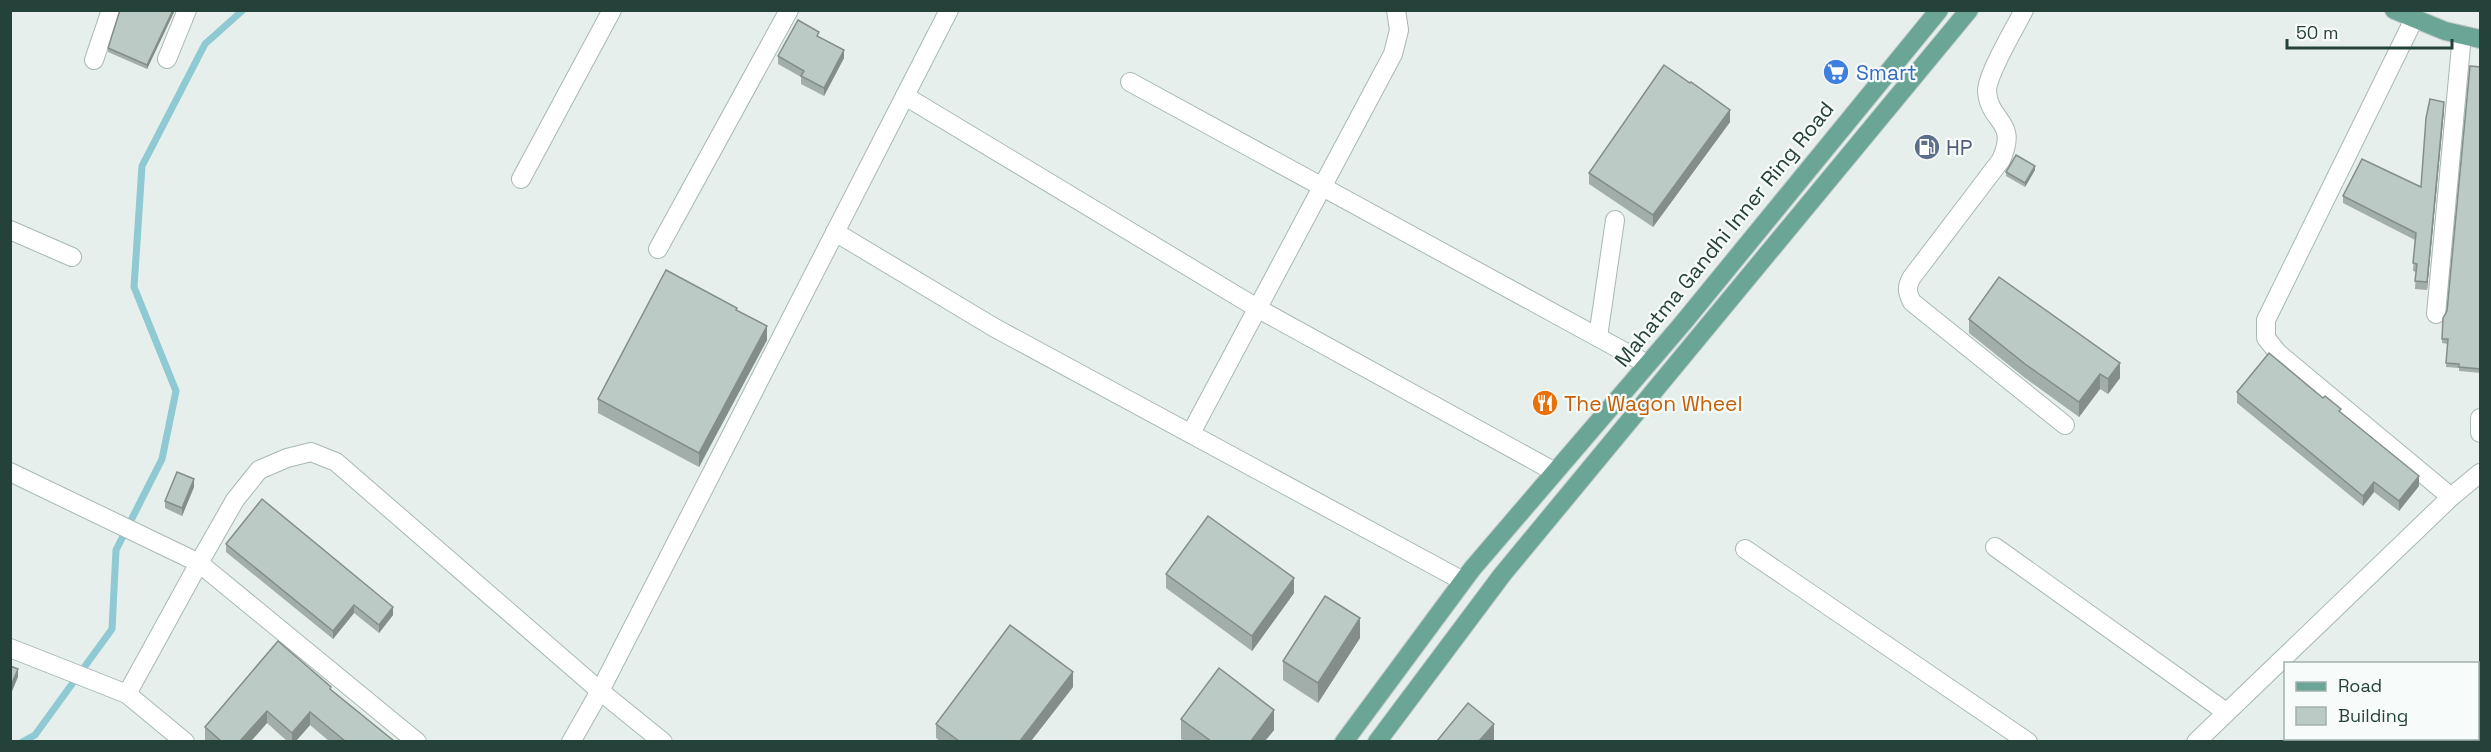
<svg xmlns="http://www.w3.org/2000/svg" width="2491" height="752" viewBox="0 0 2491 752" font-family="'Space Grotesk',sans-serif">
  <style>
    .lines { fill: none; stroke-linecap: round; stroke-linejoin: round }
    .stream { stroke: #8ec9d4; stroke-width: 7 }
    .minor-casing { stroke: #a8b8b2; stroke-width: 20 }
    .major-casing { stroke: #c2cac8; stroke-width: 20 }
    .minor { stroke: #fff; stroke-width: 18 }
    .major { stroke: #6aa596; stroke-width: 18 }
    .wall { fill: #a1aea9 }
    .shaded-wall { fill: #838d89 }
    .building { fill: #bbcac4; stroke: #838d89; stroke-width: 1.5 }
    .labels { text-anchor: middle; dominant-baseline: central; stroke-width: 4.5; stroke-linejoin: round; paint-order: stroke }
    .shop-label { font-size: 21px; fill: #366cbe; stroke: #f7fbf9; text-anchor: start }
    .service-label { font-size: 21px; fill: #4e5e75; stroke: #f7fbf9; text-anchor: start }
    .street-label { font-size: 21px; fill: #24423a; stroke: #f7fbf9 }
    .food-label { font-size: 21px; fill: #c56008; stroke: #f7fbf9; text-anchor: start }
  </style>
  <rect width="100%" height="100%" fill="#e6efeb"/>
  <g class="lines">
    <path class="stream" d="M 22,742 L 35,735 L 112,629 L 116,550 L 162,459 L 176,391 L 134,287 L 142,166 L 205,44 L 243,10"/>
    <g class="minor-casing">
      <g id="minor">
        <path d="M 2024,10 C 2015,28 1987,74 1987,91 C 1989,123 2019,120 2001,160 L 1912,277 C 1906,287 1907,292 1912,302 L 2065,425"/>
        <path d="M 2414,19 L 2266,320 L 2266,338 L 2278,353 L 2451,497"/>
        <path d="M 167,59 L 187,10"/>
        <path d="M 94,60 L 111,10"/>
        <path d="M 1130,82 L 1647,364"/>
        <path d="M 905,96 L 1257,308 L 1555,472"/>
        <path d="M 521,179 L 612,10"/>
        <path d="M 10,230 L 72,257"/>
        <path d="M 835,232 L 995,328 L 1463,581"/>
        <path d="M 658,249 L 789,10"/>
        <path d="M 2436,314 L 2462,35"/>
        <path d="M 1598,337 L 1615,220"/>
        <path d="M 2480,418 L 2480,433"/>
        <path d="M 1191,433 L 1393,54 L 1399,30 L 1396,10"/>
        <path d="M 10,472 L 199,563 L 235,500 L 259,470 L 287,458 L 311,452 L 336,462 L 600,691 L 663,742"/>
        <path d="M 1995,547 L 2226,712"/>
        <path d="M 1745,549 L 2028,742"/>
        <path d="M 10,648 L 127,694 L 185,742"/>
        <path d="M 127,694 L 199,563 L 417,742"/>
        <path d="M 571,742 L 600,691 L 949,10"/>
        <path d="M 2196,742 L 2451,497 L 2480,473"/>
      </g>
    </g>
    <g class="major-casing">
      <g id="major">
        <path d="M 2394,10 L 2445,31 L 2480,39"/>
        <path d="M 1344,742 L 1472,569 L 1683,323 L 1939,10"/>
        <path d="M 1377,742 L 1502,575 L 1969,10"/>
      </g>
    </g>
    <use href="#minor" class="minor"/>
    <use href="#major" class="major"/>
  </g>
  <g class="wall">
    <path d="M 175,10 L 147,69 L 108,52 L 108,48 Z"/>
    <path d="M 819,37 L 844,58 L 824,96 L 801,84 L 801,77 L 778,64 L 778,56 Z"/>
    <path d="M 2481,67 L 2481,373 L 2459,371 L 2459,368 L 2446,367 L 2448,344 L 2442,343 L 2443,318 L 2447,311 Z"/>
    <path d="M 1690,83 L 1730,122 L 1653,227 L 1589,184 L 1589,173 Z"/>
    <path d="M 2444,110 L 2427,290 L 2415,289 L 2416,272 L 2413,271 L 2415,240 L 2343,203 L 2343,196 L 2421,187 Z"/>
    <path d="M 2035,170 L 2025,187 L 2006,176 L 2006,172 Z"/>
    <path d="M 737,310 L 767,340 L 699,467 L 598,413 L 598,399 Z"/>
    <path d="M 1969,319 L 2120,378 L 2108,394 L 2100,389 L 2079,417 L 2025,378 L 1969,333 Z"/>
    <path d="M 2237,392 L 2341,413 L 2419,486 L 2399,511 L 2374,492 L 2363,506 L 2237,403 Z"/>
    <path d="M 194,487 L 182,516 L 165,508 L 165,501 Z"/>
    <path d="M 226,544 L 393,615 L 379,633 L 354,613 L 333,639 L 226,552 Z"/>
    <path d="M 1166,574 L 1294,593 L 1252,651 L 1166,588 Z"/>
    <path d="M 1360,638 L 1318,703 L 1283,680 L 1283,661 Z"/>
    <path d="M 1073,687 L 1031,741 L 940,741 L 936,738 L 936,724 Z"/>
    <path d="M 331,691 L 394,741 L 329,741 L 310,725 L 296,741 L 287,741 L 267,723 L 251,741 L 206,741 L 205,740 L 205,727 Z"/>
    <path d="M 1181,719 L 1274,730 L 1265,741 L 1184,741 L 1181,739 Z"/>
  </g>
  <g class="shaded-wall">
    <path d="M 173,10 L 175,10 L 147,69 L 147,65 Z"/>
    <path d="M 844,50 L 844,58 L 824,96 L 824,88 Z"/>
    <path d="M 2444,102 L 2444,110 L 2427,290 L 2427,282 Z"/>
    <path d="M 1730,110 L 1730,122 L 1653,227 L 1653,215 Z"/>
    <path d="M 2035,166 L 2035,170 L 2025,187 L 2025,183 Z"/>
    <path d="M 767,326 L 767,340 L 699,467 L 699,453 Z"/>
    <path d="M 2120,363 L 2120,378 L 2108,394 L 2108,379 Z"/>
    <path d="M 2100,374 L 2100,389 L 2079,417 L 2079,402 Z"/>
    <path d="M 2419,476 L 2419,486 L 2399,511 L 2399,501 Z"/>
    <path d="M 194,479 L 194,487 L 182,516 L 182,508 Z"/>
    <path d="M 2374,482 L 2374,492 L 2363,506 L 2363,496 Z"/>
    <path d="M 1294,578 L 1294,593 L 1252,651 L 1252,636 Z"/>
    <path d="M 354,605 L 354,613 L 333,639 L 333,631 Z"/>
    <path d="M 393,607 L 393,615 L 379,633 L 379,625 Z"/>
    <path d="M 1360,618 L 1360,638 L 1318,703 L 1318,683 Z"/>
    <path d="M 18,669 L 18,677 L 10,696 L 10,688 Z"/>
    <path d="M 1073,672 L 1073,687 L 1031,741 L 1020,741 Z"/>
    <path d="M 1274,710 L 1274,730 L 1265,741 L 1251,741 Z"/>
    <path d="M 267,711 L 267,723 L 251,741 L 240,741 Z"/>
    <path d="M 310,712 L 310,725 L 296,741 L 292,741 L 292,733 Z"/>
    <path d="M 1494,724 L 1494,741 L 1479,741 Z"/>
  </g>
  <g class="building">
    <path d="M 120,10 L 173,10 L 147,65 L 108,48 Z"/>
    <path d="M 798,20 L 819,32 L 817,36 L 844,50 L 824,88 L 801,76 L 804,71 L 778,56 Z"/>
    <path d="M 1664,65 L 1690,83 L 1691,82 L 1730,110 L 1653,215 L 1589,173 Z"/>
    <path d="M 2470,66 L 2481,67 L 2481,369 L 2459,367 L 2459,364 L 2446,363 L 2448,339 L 2442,339 L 2443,318 L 2447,311 Z"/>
    <path d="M 2430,99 L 2444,102 L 2427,282 L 2415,281 L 2417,264 L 2413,263 L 2416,233 L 2343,196 L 2362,159 L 2421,187 L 2426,118 Z"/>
    <path d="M 2016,155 L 2035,166 L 2025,183 L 2006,172 Z"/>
    <path d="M 666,270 L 737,308 L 736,310 L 767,326 L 699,453 L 598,399 Z"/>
    <path d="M 1999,277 L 2120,363 L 2108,379 L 2100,374 L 2079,402 L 2025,364 L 1969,319 Z"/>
    <path d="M 2269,353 L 2323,398 L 2325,396 L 2341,409 L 2339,411 L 2419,476 L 2399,501 L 2374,482 L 2363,496 L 2237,392 Z"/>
    <path d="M 177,472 L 194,479 L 182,508 L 165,501 Z"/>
    <path d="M 262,499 L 393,607 L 379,625 L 354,605 L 333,631 L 226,544 Z"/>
    <path d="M 1208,516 L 1294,578 L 1252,636 L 1166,574 Z"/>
    <path d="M 1325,596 L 1360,618 L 1318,683 L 1283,661 Z"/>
    <path d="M 1010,625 L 1073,672 L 1020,741 L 959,741 L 936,724 Z"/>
    <path d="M 278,641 L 331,687 L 330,689 L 394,741 L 345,741 L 310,712 L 292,733 L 267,711 L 240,741 L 221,741 L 205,727 Z"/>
    <path d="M 10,666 L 18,669 L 10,688 Z"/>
    <path d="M 1219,668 L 1274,710 L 1251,741 L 1211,741 L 1181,719 Z"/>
    <path d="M 1468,703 L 1494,724 L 1479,741 L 1437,741 Z"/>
  </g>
  <defs>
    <g id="supermarket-disc" transform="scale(1.35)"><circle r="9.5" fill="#3f7fe0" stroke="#f7fbf9"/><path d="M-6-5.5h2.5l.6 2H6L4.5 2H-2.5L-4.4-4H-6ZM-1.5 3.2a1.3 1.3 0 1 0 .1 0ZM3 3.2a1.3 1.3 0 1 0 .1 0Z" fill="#fff"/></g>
    <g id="fuel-disc" transform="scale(1.35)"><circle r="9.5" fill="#5c6f8a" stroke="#f7fbf9"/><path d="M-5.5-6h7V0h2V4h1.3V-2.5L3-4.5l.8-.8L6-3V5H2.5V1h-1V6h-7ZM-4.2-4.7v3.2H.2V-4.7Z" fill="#fff"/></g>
    <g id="restaurant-disc" transform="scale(1.35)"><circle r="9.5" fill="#e8710a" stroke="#f7fbf9"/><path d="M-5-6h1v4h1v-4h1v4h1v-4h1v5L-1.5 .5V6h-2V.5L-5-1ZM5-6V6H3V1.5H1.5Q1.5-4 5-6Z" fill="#fff"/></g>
  </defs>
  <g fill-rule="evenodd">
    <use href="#supermarket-disc" x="1836" y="72"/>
    <use href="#fuel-disc" x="1927" y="147"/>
    <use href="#restaurant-disc" x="1545" y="403"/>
  </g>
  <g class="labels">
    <g class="shop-label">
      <text x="1856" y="72">Smart</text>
    </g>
    <g class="service-label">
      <text x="1946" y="147">HP</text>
    </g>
    <g class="street-label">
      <text transform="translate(1724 234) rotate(-51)">Mahatma Gandhi Inner Ring Road</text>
    </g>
    <g class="food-label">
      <text x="1564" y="403">The Wagon Wheel</text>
    </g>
  </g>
  <rect width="2491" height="752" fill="none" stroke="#24423a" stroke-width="24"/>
  <rect x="2284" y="662" width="195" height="78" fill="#f7fbf9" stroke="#a3b1ad" stroke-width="1.5"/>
  <rect x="2296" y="682" width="30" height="9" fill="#6aa596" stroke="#a3b1ad" stroke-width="1.5"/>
  <text x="2338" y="692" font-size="18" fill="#24423a">Road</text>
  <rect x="2296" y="707" width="30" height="18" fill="#bbcac4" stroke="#a3b1ad" stroke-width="1.5"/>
  <text x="2338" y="722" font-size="18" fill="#24423a">Building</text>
  <path d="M2287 39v9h165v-9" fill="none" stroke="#24423a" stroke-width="3"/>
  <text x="2296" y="39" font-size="18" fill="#24423a" stroke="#f7fbf9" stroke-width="4.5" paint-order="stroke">50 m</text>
</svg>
